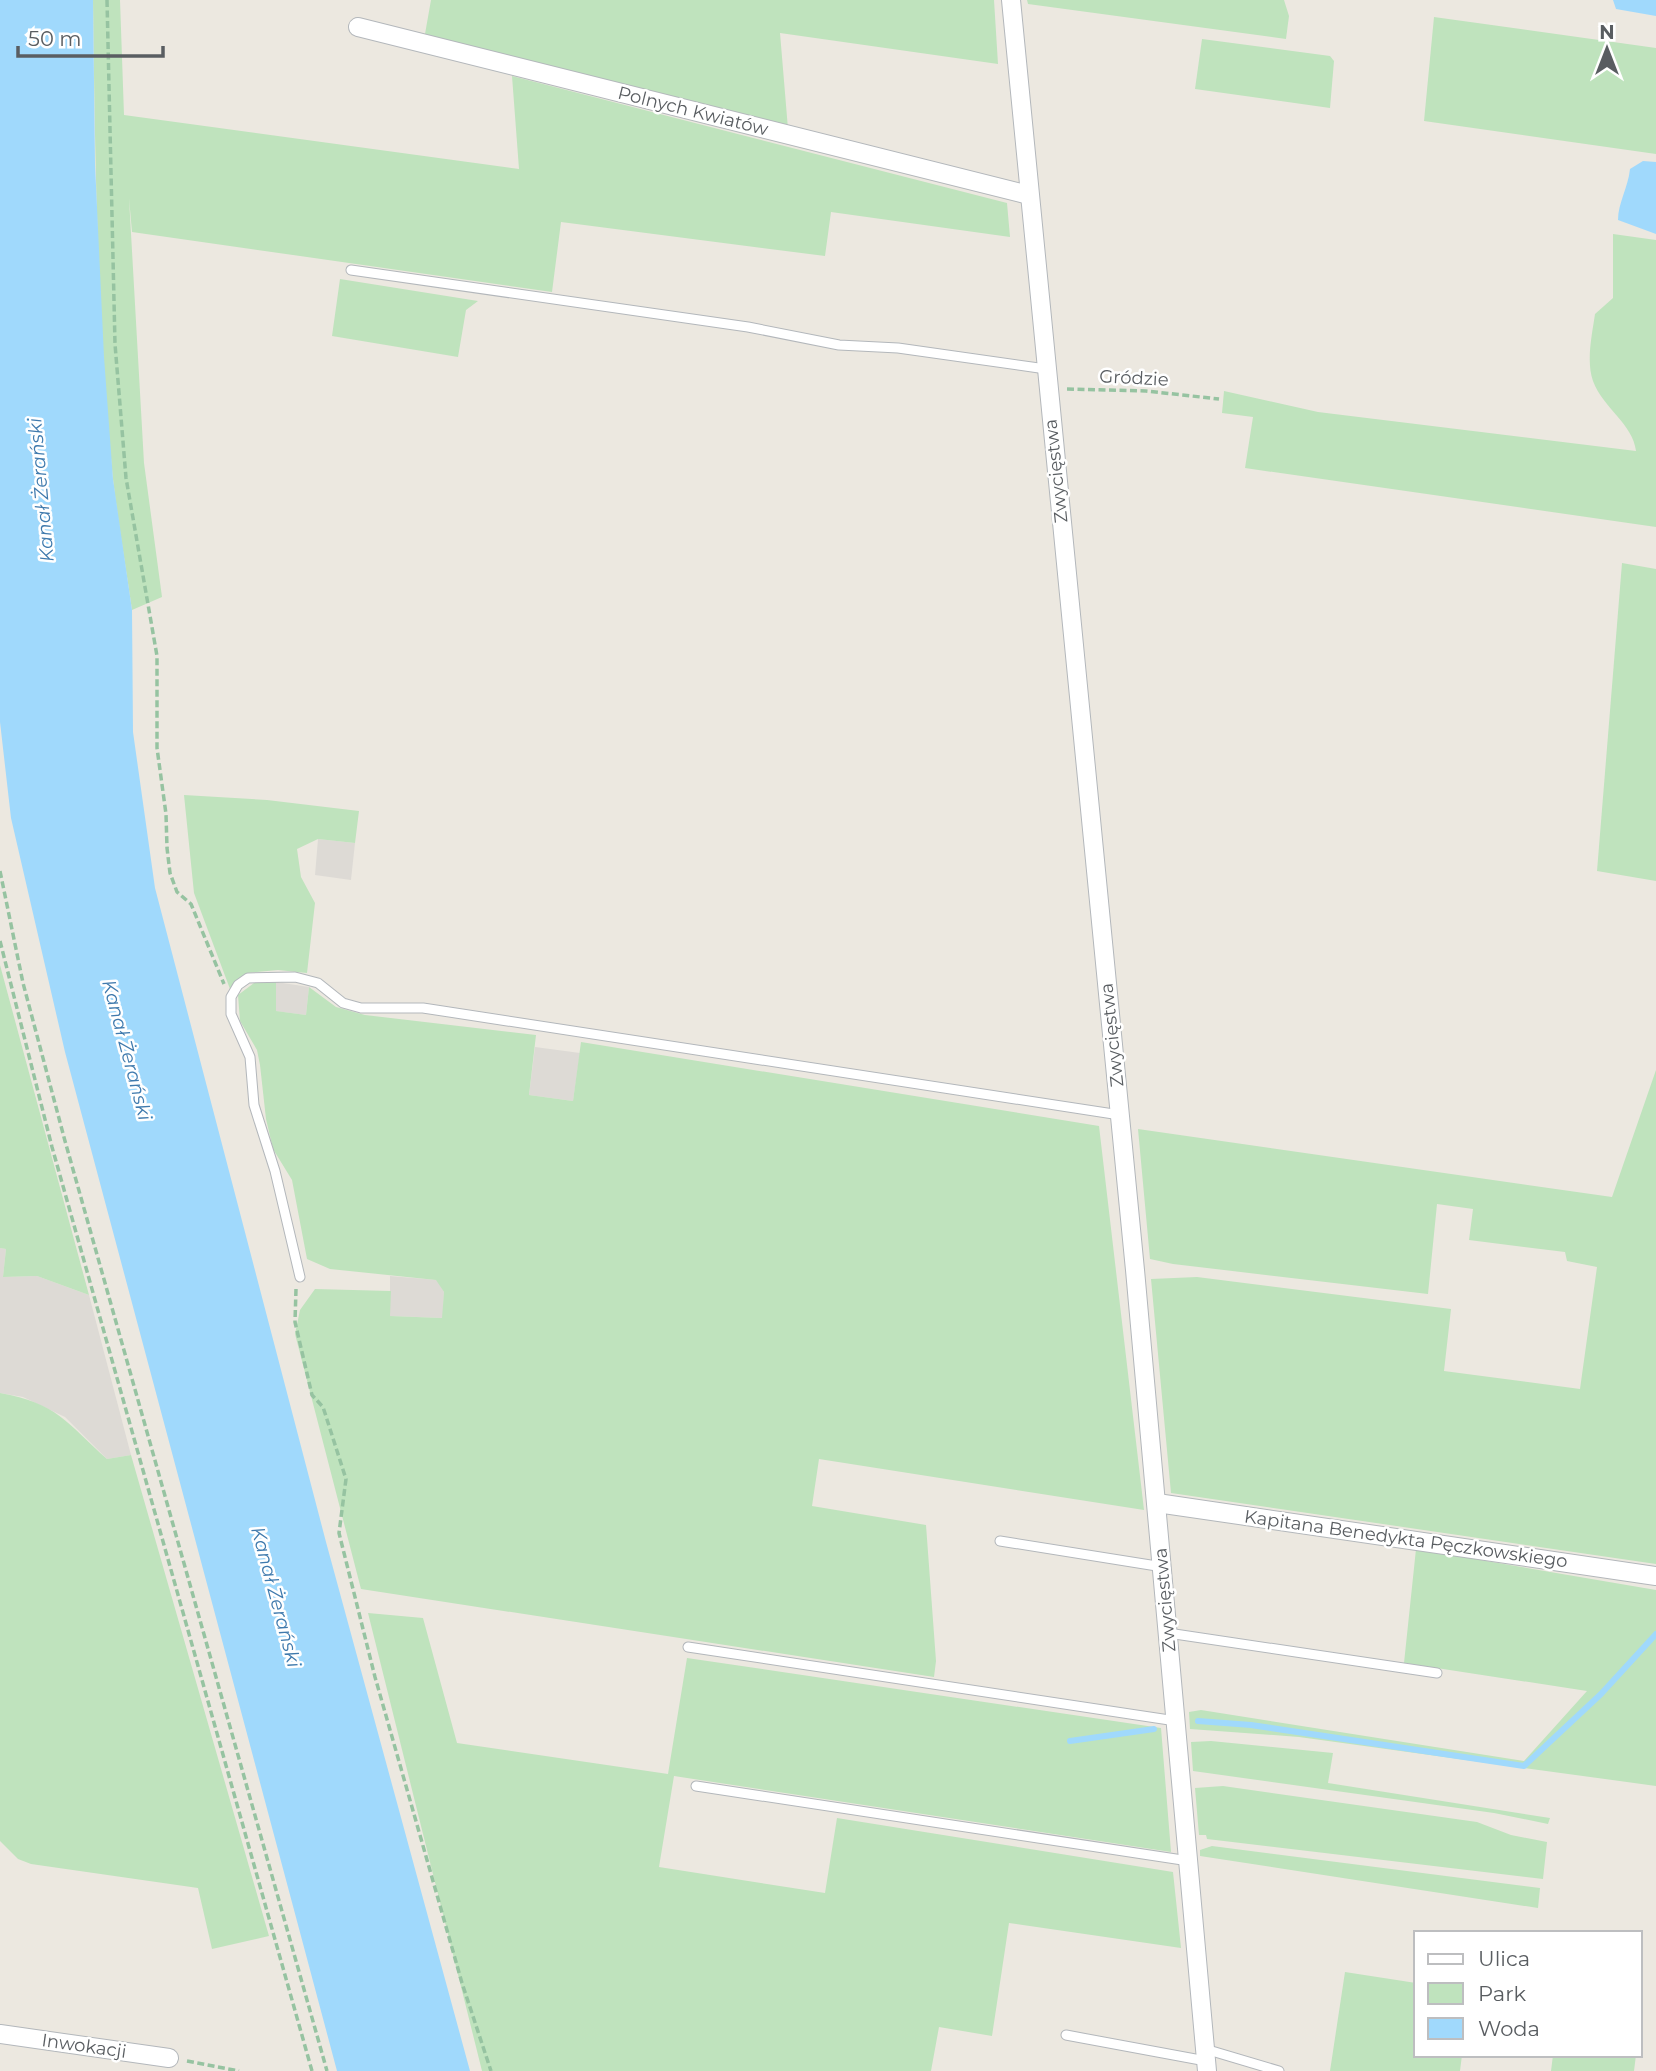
<svg xmlns="http://www.w3.org/2000/svg" width="1656" height="2071" viewBox="0 0 1656 2071" font-family="Montserrat,sans-serif">
  <style>
    .industrial { fill: #dddad5 }
    .green { fill: #bfe3bd }
    .water { fill: #a0d9fc }
    .lines { fill: none; stroke-linecap: round; stroke-linejoin: round }
    .stream { stroke: #a0d9fc; stroke-width: 6 }
    .lane-casing { stroke: #b3b7bb; stroke-width: 11 }
    .street-casing { stroke: #b3b7bb; stroke-width: 20 }
    .path { stroke: #96c3a1; stroke-width: 3.5; stroke-dasharray: 7 3.5; stroke-linecap: butt }
    .lane { stroke: #fff; stroke-width: 9 }
    .street { stroke: #fff; stroke-width: 18 }
    .labels { text-anchor: middle; dominant-baseline: central; stroke-width: 5; stroke-linejoin: round; paint-order: stroke }
    .street-label { font-size: 18px; fill: #595d61; stroke: #fff }
    .water-label { font-size: 19px; font-style: italic; fill: #3f7aad; stroke: #fff }
  </style>
  <rect width="100%" height="100%" fill="#ece8e0"/>
  <g class="industrial">
    <path d="M 318,839 L 355,843 L 351,880 L 315,875 Z"/>
    <path d="M 276,982 L 309,987 L 306,1015 L 275,1011 Z"/>
    <path d="M 535,1047 L 580,1053 L 573,1101 L 529,1095 Z"/>
    <path d="M 0,1248 L 6,1249 L 3,1277 L 37,1276 L 89,1295 L 131,1455 L 107,1459 L 65,1417 L 23,1397 L 0,1393 Z"/>
    <path d="M 390,1276 L 437,1280 L 444,1292 L 443,1318 L 390,1316 Z"/>
  </g>
  <g class="green">
    <path d="M 93,0 L 120,0 L 124,115 L 519,169 L 512,76 L 1007,203 L 1010,237 L 831,212 L 825,256 L 561,222 L 552,292 L 132,232 L 129,198 L 144,463 L 162,597 L 132,610 C 126,567 118,523 113,479 C 97,320 95,159 93,0 Z"/>
    <path d="M 431,0 L 994,0 L 998,64 L 780,33 L 788,129 L 425,34 Z"/>
    <path d="M 1027,0 L 1284,0 L 1289,16 L 1286,39 L 1028,4 Z"/>
    <path d="M 1434,17 L 1656,48 L 1656,154 L 1424,121 Z"/>
    <path d="M 1202,39 L 1330,56 L 1334,61 L 1330,108 L 1195,89 Z"/>
    <path d="M 1613,234 L 1656,240 L 1656,527 L 1245,468 L 1253,417 L 1222,413 L 1224,391 L 1318,412 L 1636,451 C 1633,424 1603,408 1593,381 C 1586,361 1592,335 1595,314 L 1613,298 Z"/>
    <path d="M 340,279 L 478,301 L 466,310 L 458,357 L 332,336 Z"/>
    <path d="M 1622,563 L 1656,569 L 1656,881 L 1597,871 Z"/>
    <path d="M 184,795 L 267,800 L 359,811 L 355,843 L 318,839 L 297,849 L 301,877 L 315,903 L 307,973 L 278,970 L 247,973 L 230,989 L 194,893 Z"/>
    <path d="M 0,965 L 89,1295 L 37,1276 L 3,1277 L 6,1249 L 0,1248 Z"/>
    <path d="M 276,982 L 276,1011 L 306,1015 L 309,987 L 336,1007 L 365,1015 L 536,1035 L 529,1095 L 573,1101 L 581,1042 L 1099,1126 L 1144,1510 L 819,1459 L 812,1506 L 926,1525 L 936,1661 L 934,1677 L 361,1589 L 295,1334 L 300,1310 L 315,1289 L 391,1291 L 390,1316 L 442,1318 L 444,1292 L 436,1280 L 330,1269 L 307,1259 L 292,1180 L 273,1149 L 266,1119 L 260,1065 L 257,1050 L 240,1021 L 238,995 L 254,983 Z"/>
    <path d="M 1656,1070 L 1656,1564 L 1171,1493 L 1151,1279 L 1197,1277 L 1451,1309 L 1444,1371 L 1580,1389 L 1597,1267 L 1567,1261 L 1565,1252 L 1469,1240 L 1473,1209 L 1437,1204 L 1428,1294 L 1173,1264 L 1150,1259 L 1138,1129 L 1612,1197 Z"/>
    <path d="M 0,1393 C 57,1403 67,1423 107,1459 L 131,1455 L 269,1936 L 212,1949 L 198,1888 L 31,1864 L 18,1859 L 0,1841 Z"/>
    <path d="M 1416,1549 L 1656,1590 L 1656,1786 L 1299,1737 L 1190,1729 L 1189,1712 L 1201,1710 L 1524,1761 L 1587,1691 L 1404,1663 Z"/>
    <path d="M 368,1613 L 423,1618 L 457,1743 L 668,1774 L 687,1658 L 1161,1728 L 1171,1852 L 674,1776 L 659,1867 L 825,1893 L 837,1818 L 1173,1872 L 1181,1948 L 1009,1923 L 992,2036 L 939,2027 L 931,2071 L 482,2071 Z"/>
    <path d="M 1211,1741 L 1333,1753 L 1328,1783 L 1550,1818 L 1548,1824 L 1494,1813 L 1193,1771 L 1191,1742 Z"/>
    <path d="M 1223,1786 L 1477,1822 L 1511,1835 L 1547,1842 L 1543,1879 L 1207,1839 L 1206,1835 L 1199,1835 L 1195,1788 Z"/>
    <path d="M 1212,1846 L 1540,1888 L 1538,1908 L 1200,1856 L 1200,1850 Z"/>
    <path d="M 1345,1972 L 1416,1983 L 1416,2055 L 1462,2055 L 1460,2071 L 1330,2071 Z"/>
    <path d="M 1553,2055 L 1636,2055 L 1634,2071 L 1551,2071 Z"/>
  </g>
  <g class="water">
    <path d="M 0,0 L 93,0 L 95,164 L 104,357 L 113,479 L 132,610 L 133,732 L 155,888 L 326,1542 L 470,2071 L 337,2071 L 65,1052 L 11,818 L 0,722 Z"/>
    <path d="M 1613,0 L 1656,0 L 1656,16 L 1616,9 Z"/>
    <path d="M 1643,161 L 1656,162 L 1656,234 L 1618,220 C 1618,203 1628,188 1630,169 Z"/>
  </g>
  <g class="lines">
    <g class="stream">
      <path d="M 1198,1721 L 1251,1725 L 1524,1766 L 1601,1694 L 1656,1634"/>
      <path d="M 1070,1741 L 1154,1729"/>
    </g>
    <g class="lane-casing">
      <g id="lane">
        <path d="M 351,270 L 748,327 L 839,345 L 898,348 L 1046,369"/>
        <path d="M 300,1277 L 275,1171 L 254,1105 L 250,1057 L 231,1014 L 231,997 L 238,985 L 248,978 L 295,977 L 318,983 L 343,1003 L 361,1008 L 423,1008 L 1120,1115"/>
        <path d="M 1000,1541 L 1163,1567"/>
        <path d="M 1168,1633 L 1437,1673"/>
        <path d="M 688,1647 L 1176,1721"/>
        <path d="M 696,1786 L 1189,1861"/>
        <path d="M 1066,2035 L 1206,2061"/>
        <path d="M 1205,2049 L 1279,2071"/>
      </g>
    </g>
    <g class="street-casing">
      <g id="street">
        <path d="M 1011,0 L 1135,1270 L 1207,2071"/>
        <path d="M 358,27 L 1029,195"/>
        <path d="M 1157,1503 L 1656,1576"/>
        <path d="M 0,2034 L 169,2058"/>
      </g>
    </g>
    <g class="path">
      <path d="M 107,0 L 115,344 L 126,478 L 157,656 L 157,748 L 166,814 L 167,848 L 170,873 L 177,892 L 191,904 L 224,984"/>
      <path d="M 1067,389 L 1146,391 L 1219,399"/>
      <path d="M 0,871 L 23,983 L 65,1141 L 327,2071"/>
      <path d="M 0,941 L 52,1147 L 312,2071"/>
      <path d="M 296,1289 L 295,1322 L 312,1395 L 323,1407 L 346,1479 L 339,1533 L 375,1677 L 462,1983 L 491,2071"/>
      <path d="M 187,2061 L 239,2071"/>
    </g>
    <use href="#lane" class="lane"/>
    <use href="#street" class="street"/>
  </g>
  <g class="labels">
    <g class="street-label">
      <text transform="translate(693 111) rotate(14)">Polnych Kwiatów</text>
      <text transform="translate(1134 378) rotate(3)">Gródzie</text>
      <text transform="translate(1056 471) rotate(-96)">Zwycięstwa</text>
      <text transform="translate(1112 1035) rotate(-96)">Zwycięstwa</text>
      <text transform="translate(1406 1539) rotate(8)">Kapitana Benedykta Pęczkowskiego</text>
      <text transform="translate(1165 1600) rotate(-95)">Zwycięstwa</text>
      <text transform="translate(84 2046) rotate(8)">Inwokacji</text>
    </g>
    <g class="water-label">
      <text transform="translate(41 490) rotate(-95)">Kanał Żerański</text>
      <text transform="translate(127 1050) rotate(75)">Kanał Żerański</text>
      <text transform="translate(276 1597) rotate(75)">Kanał Żerański</text>
    </g>
  </g>
  <rect x="1414" y="1931" width="228" height="126" fill="#ffffff" stroke="#bdbec0" stroke-width="2"/>
  <rect x="1428" y="1954" width="35" height="10" fill="#ffffff" stroke="#bdbec0" stroke-width="2"/>
  <text x="1478" y="1966" font-size="21" fill="#595d61">Ulica</text>
  <rect x="1428" y="1983" width="35" height="21" fill="#bfe3bd" stroke="#bdbec0" stroke-width="2"/>
  <text x="1478" y="2001" font-size="21" fill="#595d61">Park</text>
  <rect x="1428" y="2018" width="35" height="21" fill="#a0d9fc" stroke="#bdbec0" stroke-width="2"/>
  <text x="1478" y="2036" font-size="21" fill="#595d61">Woda</text>
  <g transform="translate(1607 49)" stroke="#ffffff" stroke-width="5" paint-order="stroke">
  <path d="M0-5L12 26L0 18L-12 26Z" fill="#595d61"/>
  <text y="-10" font-size="19" font-weight="bold" text-anchor="middle" fill="#595d61">N</text>
  </g>
  <path d="M18 46v10h145v-10" fill="none" stroke="#595d61" stroke-width="3.5"/>
  <text x="28" y="46" font-size="21" fill="#595d61" stroke="#ffffff" stroke-width="5" paint-order="stroke">50 m</text>
</svg>
